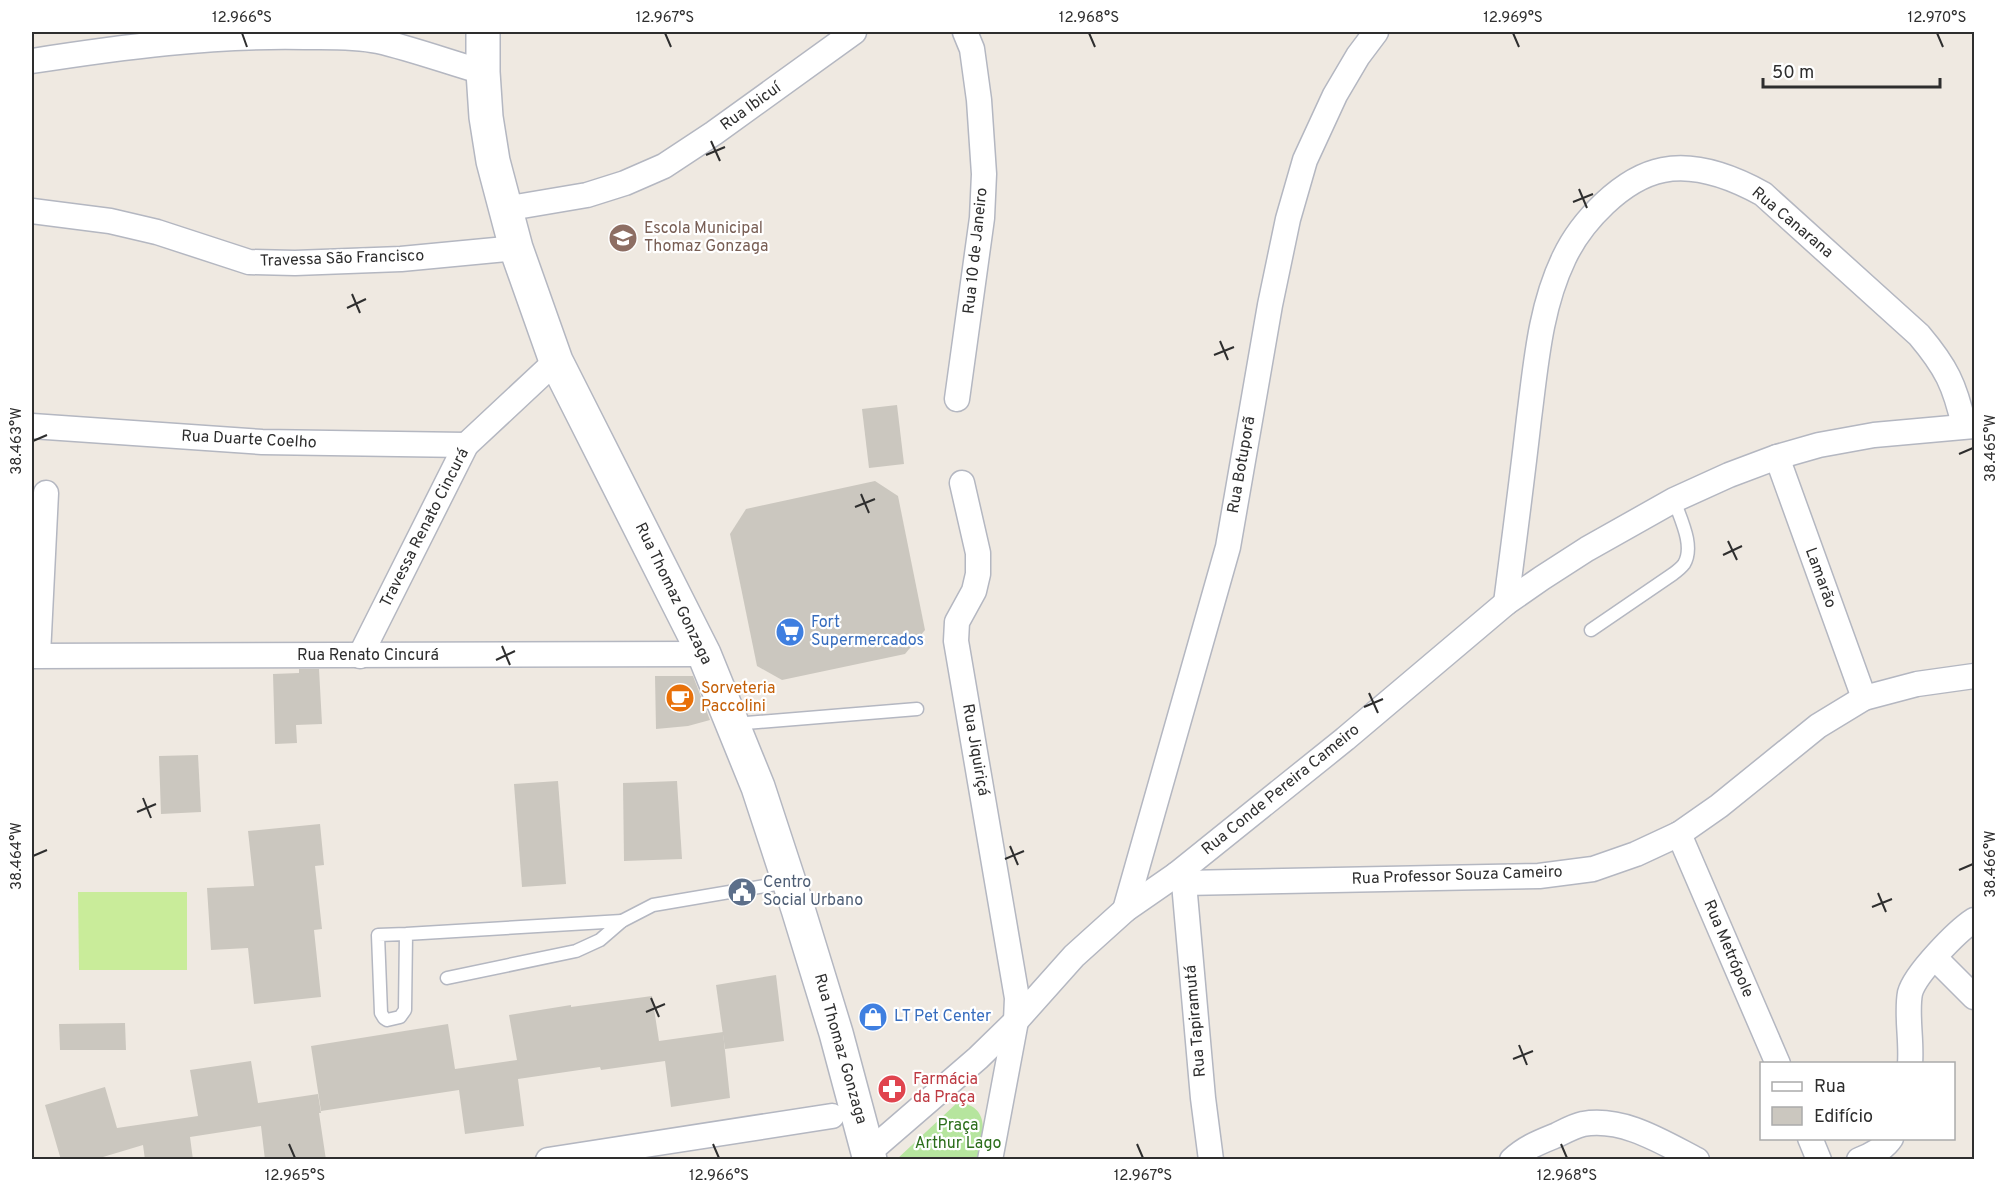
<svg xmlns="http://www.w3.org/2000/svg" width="2006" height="1191" viewBox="0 0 2006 1191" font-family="Overpass,sans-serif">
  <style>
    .green { fill: #b6e59e }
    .pitch { fill: #c9ec9a }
    .building { fill: #cbc7bf }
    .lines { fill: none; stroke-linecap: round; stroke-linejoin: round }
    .lane-casing { stroke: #b4b7c1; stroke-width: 15 }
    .street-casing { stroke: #b4b7c1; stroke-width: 27 }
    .secondary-casing { stroke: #b4b7c1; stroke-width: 36 }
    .lane { stroke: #fff; stroke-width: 12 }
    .street { stroke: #fff; stroke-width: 24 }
    .secondary { stroke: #fff; stroke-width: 33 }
    .ticks { fill: none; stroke: #2e2e2e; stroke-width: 2 }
    .labels { text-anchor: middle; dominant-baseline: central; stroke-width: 4.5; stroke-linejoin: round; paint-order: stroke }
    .street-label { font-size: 16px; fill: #2e2e2e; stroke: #fff }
    .education-label { font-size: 16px; fill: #785e54; stroke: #fff; text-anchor: start }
    .shop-label { font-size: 16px; fill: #366cbe; stroke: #fff; text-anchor: start }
    .food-label { font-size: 16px; fill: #c56008; stroke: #fff; text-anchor: start }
    .service-label { font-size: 16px; fill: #4e5e75; stroke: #fff; text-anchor: start }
    .health-label { font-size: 16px; fill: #be3a42; stroke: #fff; text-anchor: start }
    .park-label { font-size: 16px; fill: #2c6e1b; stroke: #fff }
    .neatline { fill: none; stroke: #2e2e2e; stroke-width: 2 }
    .ticks-label { font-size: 15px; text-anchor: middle; fill: #2e2e2e }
  </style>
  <rect width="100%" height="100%" fill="#efe9e1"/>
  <path class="green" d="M 958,1102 C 992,1107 983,1135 978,1159 L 896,1160 Z"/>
  <path class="pitch" d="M 78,892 L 187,892 L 187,970 L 79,970 Z"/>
  <g class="building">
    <path d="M 897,405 L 904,464 L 869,468 L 862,409 Z"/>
    <path d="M 875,481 L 898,496 L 925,630 L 905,654 L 782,680 L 757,666 L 730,534 L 746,509 Z"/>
    <path d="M 299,669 L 319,669 L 322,724 L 296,725 L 297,743 L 275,744 L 273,674 L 299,673 Z"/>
    <path d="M 655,676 L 693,676 L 710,720 L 688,726 L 656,729 Z"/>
    <path d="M 198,755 L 201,812 L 161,814 L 159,756 Z"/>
    <path d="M 558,781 L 566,884 L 522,887 L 514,784 Z"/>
    <path d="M 677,781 L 682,859 L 624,861 L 623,783 Z"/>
    <path d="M 320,824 L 324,865 L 315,866 L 322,929 L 314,930 L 321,997 L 254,1004 L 248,948 L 211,950 L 207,888 L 254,886 L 248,831 Z"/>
    <path d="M 776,975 L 784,1041 L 725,1049 L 716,985 Z"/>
    <path d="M 652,996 L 659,1041 L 723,1032 L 730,1098 L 671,1107 L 665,1061 L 601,1070 L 600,1067 L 518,1079 L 524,1126 L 501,1129 L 465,1134 L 459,1090 L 321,1111 L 311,1046 L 448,1024 L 455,1069 L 517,1060 L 509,1015 L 571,1005 L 571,1007 Z"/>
    <path d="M 125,1023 L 126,1050 L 60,1050 L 59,1024 Z"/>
    <path d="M 251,1061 L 258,1103 L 318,1094 L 321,1113 L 319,1113 L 326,1160 L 265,1160 L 261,1126 L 190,1137 L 193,1160 L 145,1160 L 143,1145 L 93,1160 L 61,1160 L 45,1105 L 105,1087 L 117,1128 L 198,1116 L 190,1070 Z"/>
  </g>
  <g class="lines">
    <g class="lane-casing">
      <g id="lane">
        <path d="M 1591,630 L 1673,574 C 1677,571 1681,568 1684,564 C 1695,546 1680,518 1674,500"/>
        <path d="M 734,724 L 917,709"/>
        <path d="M 406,934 L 405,1010 L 400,1017 L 387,1020 L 384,1018 L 381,1013 L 378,935 L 406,934 L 622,921"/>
        <path d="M 447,978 L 576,951 L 600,940 L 622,921 L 653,905 L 788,882"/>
      </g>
    </g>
    <g class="street-casing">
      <g id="street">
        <path d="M 32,61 C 122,47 213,35 305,37 C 328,37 354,36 378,41 C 413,49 448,62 483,72"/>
        <path d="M 504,209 L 587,195 L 625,183 L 664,166 L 714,133 L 854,32"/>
        <path d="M 32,211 L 110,221 L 157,232 L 249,262 L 295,263 L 401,259 L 516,248"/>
        <path d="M 957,399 L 982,218 L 984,174 L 979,100 L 972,49 L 965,32"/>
        <path d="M 32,426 L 262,442 L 466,445"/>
        <path d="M 1777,457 L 1864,698"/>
        <path d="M 962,483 L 978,553 L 978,574 L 974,591 L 957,622 L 956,641 L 1017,998 L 1016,1021 L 990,1160"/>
        <path d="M 1506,603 C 1514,541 1522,480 1529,418 C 1536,364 1540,308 1564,258 C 1581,222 1622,178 1663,170 C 1698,163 1734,178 1763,194 L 1919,335 C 1946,367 1955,385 1964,426"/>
        <path d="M 38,655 L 46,493"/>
        <path d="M 32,656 L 704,654"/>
        <path d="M 360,656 L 466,445 L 556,361"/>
        <path d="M 1679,834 L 1778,1064"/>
        <path d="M 1177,874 L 1184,883 L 1539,876 L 1593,869 L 1636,854 L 1679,834 L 1719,806 L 1818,726 L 1864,698 L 1917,684 L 1974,676"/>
        <path d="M 1184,883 L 1203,1098 L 1211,1160"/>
        <path d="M 1125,910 L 1228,547 L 1270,305 L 1288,219 L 1305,160 L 1335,95 L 1358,56 L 1376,32"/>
        <path d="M 1935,958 L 1974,997"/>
        <path d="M 1910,1064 C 1912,1041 1906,1014 1910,993 C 1915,974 1957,931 1974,920"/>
        <path d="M 1810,1138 L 1819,1160"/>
        <path d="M 868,1153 L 978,1058 L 1016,1021 L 1074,956 L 1125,910 L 1177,874 L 1345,739 L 1506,603 L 1542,578 L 1587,549 L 1674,500 L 1729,475 L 1777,457 L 1819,445 L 1874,435 L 1974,426"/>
        <path d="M 548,1160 L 832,1116"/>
        <path d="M 1512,1160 C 1526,1147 1540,1142 1557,1135 C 1565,1131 1574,1126 1583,1124 C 1623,1117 1662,1142 1697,1160"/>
        <path d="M 1859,1160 C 1872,1155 1884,1149 1891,1138"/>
      </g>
    </g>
    <g class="secondary-casing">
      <path id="secondary" d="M 483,32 L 483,72 L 486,117 L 493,161 L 516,248 L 556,361 L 704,654 L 758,787 L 798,909 L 836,1033 L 870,1160"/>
    </g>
    <use href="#lane" class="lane"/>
    <use href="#street" class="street"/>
    <use href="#secondary" class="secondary"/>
  </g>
  <path class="ticks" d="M 242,33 L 247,47M 665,33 L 671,47M 1089,33 L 1095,47M 1513,33 L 1519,47M 1937,33 L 1943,47M 711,141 L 720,161M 706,155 L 725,147M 1579,189 L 1587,208M 1573,202 L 1593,194M 352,294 L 360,313M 347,308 L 366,299M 1220,341 L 1228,360M 1214,355 L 1234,347M 33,441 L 47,435M 1959,454 L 1973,448M 861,494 L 869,513M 855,507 L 875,499M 1728,541 L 1737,560M 1723,555 L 1742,546M 502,646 L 510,665M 496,660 L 515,651M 1369,693 L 1378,713M 1364,707 L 1383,699M 143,798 L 151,818M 137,812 L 156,804M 1010,846 L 1018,865M 33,856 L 47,850M 1005,859 L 1024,851M 1959,870 L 1973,864M 1878,893 L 1886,912M 1872,907 L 1892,899M 651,998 L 659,1017M 646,1012 L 665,1004M 1519,1045 L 1527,1065M 1513,1059 L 1533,1051M 289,1144 L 295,1158M 713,1144 L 719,1158M 1137,1144 L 1143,1158M 1561,1144 L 1567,1158"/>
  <defs>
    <g id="school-disc" transform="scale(1.5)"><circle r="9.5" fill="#8d6e63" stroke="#fff"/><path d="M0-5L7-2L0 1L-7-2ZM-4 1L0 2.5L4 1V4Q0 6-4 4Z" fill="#fff"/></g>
    <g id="supermarket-disc" transform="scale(1.5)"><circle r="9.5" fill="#3f7fe0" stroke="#fff"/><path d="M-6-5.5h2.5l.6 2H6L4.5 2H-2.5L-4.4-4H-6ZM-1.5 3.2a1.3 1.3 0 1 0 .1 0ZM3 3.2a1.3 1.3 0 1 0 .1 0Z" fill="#fff"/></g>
    <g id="cafe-disc" transform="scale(1.5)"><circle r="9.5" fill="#e8710a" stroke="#fff"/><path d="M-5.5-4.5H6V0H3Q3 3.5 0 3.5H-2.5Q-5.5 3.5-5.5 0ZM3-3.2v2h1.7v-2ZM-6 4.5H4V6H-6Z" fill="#fff"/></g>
    <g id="civic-disc" transform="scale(1.5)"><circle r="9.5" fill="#5c6f8a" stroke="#fff"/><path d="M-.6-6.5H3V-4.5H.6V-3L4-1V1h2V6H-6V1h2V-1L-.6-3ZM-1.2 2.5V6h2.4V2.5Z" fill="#fff"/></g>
    <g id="shop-disc" transform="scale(1.5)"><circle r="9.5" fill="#3f7fe0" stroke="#fff"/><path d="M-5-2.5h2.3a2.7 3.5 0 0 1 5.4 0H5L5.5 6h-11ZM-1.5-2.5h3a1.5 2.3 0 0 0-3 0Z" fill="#fff"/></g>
    <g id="pharmacy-disc" transform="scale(1.5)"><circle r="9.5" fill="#e0444e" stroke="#fff"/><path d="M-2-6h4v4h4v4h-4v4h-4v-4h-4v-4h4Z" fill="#fff"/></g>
  </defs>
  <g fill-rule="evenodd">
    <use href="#school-disc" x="623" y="238"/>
    <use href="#supermarket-disc" x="790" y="632"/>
    <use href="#cafe-disc" x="680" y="698"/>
    <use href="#civic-disc" x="742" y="892"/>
    <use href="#shop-disc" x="873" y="1017"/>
    <use href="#pharmacy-disc" x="892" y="1089"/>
  </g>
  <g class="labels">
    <g class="street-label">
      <text transform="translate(751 107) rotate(-36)">Rua Ibicuí</text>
      <text transform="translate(1792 223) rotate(40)">Rua Canarana</text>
      <text transform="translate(976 251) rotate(-84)">Rua 10 de Janeiro</text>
      <text transform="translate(342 259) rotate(-2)">Travessa São Francisco</text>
      <text transform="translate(249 440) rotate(3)">Rua Duarte Coelho</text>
      <text transform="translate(1242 465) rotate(-80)">Rua Botuporã</text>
      <text transform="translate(425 528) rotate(-63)">Travessa Renato Cincurá</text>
      <text transform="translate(1820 578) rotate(70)">Lamarão</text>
      <text transform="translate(673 594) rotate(64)">Rua Thomaz Gonzaga</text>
      <text x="368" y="656">Rua Renato Cincurá</text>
      <text transform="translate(975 750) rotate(80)">Rua Jiquiriçá</text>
      <text transform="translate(1281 790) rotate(-39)">Rua Conde Pereira Cameiro</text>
      <text transform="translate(1457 876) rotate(-2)">Rua Professor Souza Cameiro</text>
      <text transform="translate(1728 949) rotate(67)">Rua Metrópole</text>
      <text transform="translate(1196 1021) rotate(-95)">Rua Tapiramutá</text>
      <text transform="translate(840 1049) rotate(74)">Rua Thomaz Gonzaga</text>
    </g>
    <g class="education-label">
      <text x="644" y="229">Escola Municipal<tspan x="644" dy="18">Thomaz Gonzaga</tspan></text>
    </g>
    <g class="shop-label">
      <text x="811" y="623">Fort<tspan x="811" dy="18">Supermercados</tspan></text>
      <text x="894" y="1017">LT Pet Center</text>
    </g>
    <g class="food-label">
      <text x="701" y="689">Sorveteria<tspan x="701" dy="18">Paccolini</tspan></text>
    </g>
    <g class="service-label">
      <text x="763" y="883">Centro<tspan x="763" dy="18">Social Urbano</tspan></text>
    </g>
    <g class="health-label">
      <text x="913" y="1080">Farmácia<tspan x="913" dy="18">da Praça</tspan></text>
    </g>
    <g class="park-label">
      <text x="958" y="1126">Praça<tspan x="958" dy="18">Arthur Lago</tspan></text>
    </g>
  </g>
  <rect width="2006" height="1191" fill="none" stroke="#ffffff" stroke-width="66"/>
  <rect x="1760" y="1062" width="195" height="78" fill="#ffffff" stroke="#ababab" stroke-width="1.5"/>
  <rect x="1772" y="1082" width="30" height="9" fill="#ffffff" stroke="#ababab" stroke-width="1.5"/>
  <text x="1814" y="1092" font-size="18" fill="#2e2e2e">Rua</text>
  <rect x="1772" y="1107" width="30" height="18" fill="#cbc7bf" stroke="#ababab" stroke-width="1.5"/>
  <text x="1814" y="1122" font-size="18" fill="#2e2e2e">Edifício</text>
  <path d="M1763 78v9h177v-9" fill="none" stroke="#2e2e2e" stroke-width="3"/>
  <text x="1772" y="78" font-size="18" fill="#2e2e2e" stroke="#ffffff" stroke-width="4.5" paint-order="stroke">50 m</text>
  <rect x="33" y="33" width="1940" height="1125" class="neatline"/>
  <g class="ticks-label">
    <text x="242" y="22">12.966°S</text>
    <text x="665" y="22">12.967°S</text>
    <text x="1089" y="22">12.968°S</text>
    <text x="1513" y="22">12.969°S</text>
    <text x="1937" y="22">12.970°S</text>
    <text transform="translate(16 441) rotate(-90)" y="5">38.463°W</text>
    <text transform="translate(1990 448) rotate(-90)" y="5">38.465°W</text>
    <text transform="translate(16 856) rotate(-90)" y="5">38.464°W</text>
    <text transform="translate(1990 864) rotate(-90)" y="5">38.466°W</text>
    <text x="295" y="1180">12.965°S</text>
    <text x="719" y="1180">12.966°S</text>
    <text x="1143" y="1180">12.967°S</text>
    <text x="1567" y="1180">12.968°S</text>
  </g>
</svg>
